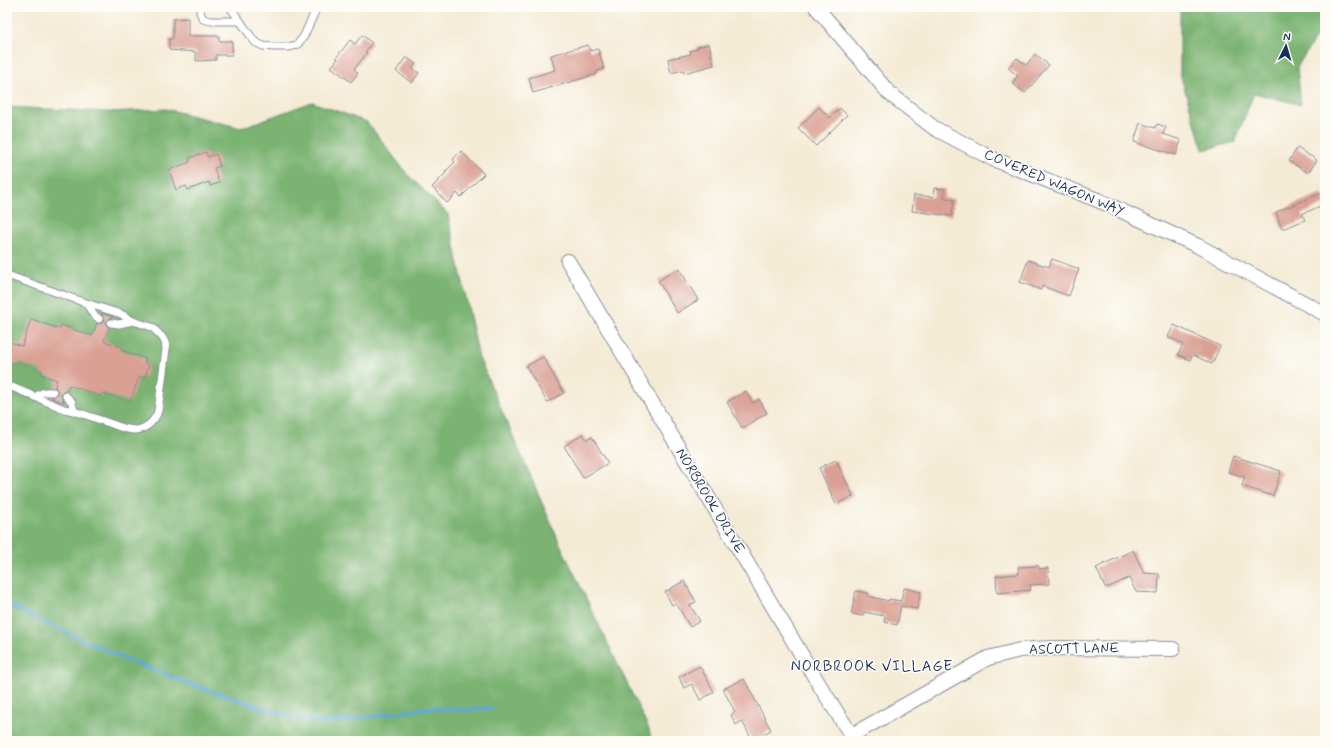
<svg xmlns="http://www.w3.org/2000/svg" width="1332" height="748" viewBox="0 0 1332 748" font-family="Mynerve,sans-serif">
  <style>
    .forest { fill: #7ab372; stroke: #4a7168 }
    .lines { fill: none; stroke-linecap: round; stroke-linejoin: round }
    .stream { stroke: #5ea8d6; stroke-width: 3.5 }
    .building { fill: #daa094 }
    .lane-casing { stroke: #888d9a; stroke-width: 9 }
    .street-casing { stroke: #888d9a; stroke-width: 16 }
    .lane { stroke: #fff; stroke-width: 7 }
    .street { stroke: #fff; stroke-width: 14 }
    .labels { text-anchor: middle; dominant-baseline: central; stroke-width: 3.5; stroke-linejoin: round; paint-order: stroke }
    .street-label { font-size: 14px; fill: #1b2f5e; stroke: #fdfcf7 }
    .neighbourhood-label { font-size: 15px; letter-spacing: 1px; fill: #1b2f5e; stroke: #fdfcf7 }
  </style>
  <rect width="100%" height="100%" fill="#fdfcf7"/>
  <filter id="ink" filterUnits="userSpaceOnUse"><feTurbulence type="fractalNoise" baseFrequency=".025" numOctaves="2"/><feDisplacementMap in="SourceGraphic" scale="8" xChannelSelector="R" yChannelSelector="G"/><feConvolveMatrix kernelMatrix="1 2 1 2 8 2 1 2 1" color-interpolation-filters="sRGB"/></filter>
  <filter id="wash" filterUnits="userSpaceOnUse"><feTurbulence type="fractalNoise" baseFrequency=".012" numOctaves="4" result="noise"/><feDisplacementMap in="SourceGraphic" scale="16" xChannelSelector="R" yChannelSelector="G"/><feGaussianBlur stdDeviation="0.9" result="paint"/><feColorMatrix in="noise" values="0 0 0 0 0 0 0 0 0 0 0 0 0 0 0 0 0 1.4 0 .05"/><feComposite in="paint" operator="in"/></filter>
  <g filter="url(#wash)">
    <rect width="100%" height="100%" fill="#f4ebd5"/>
    <g class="forest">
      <path d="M 1180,7 L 1325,7 L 1325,31 L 1320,31 L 1297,67 L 1301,105 L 1254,93 L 1235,142 L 1203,150 L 1180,74 Z"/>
      <path d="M 312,102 L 367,122 L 407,174 L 448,214 L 479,358 L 560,544 L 649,729 L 651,741 L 7,741 L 7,107 L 109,112 L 166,109 L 241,128 Z"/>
    </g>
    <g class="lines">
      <path class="stream" d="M 7,605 L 16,608 L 56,628 L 125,659 L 195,686 L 297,719 L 329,723 L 428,708 L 464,710 L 491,708"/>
    </g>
    <g id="blocks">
      <g class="building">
        <path d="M 188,18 L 188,36 L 219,36 L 219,41 L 232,41 L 232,55 L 216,55 L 216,60 L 196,61 L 196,52 L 169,50 L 169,39 L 173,39 L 173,19 Z"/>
        <path d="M 362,35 L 372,43 L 365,52 L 367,53 L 354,69 L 358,73 L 351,82 L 331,67 L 338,59 L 336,58 L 350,40 L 355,44 Z"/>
        <path d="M 709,44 L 714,65 L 684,73 L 683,70 L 671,73 L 668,59 L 691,54 L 690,51 L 697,49 L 697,47 Z"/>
        <path d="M 588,45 L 590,51 L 598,49 L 604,69 L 597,71 L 597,74 L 533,93 L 529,78 L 555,70 L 551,55 Z"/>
        <path d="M 1035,54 L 1049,65 L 1025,93 L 1012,83 L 1018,76 L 1008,68 L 1017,58 L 1026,65 Z"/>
        <path d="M 406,57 L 416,64 L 412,68 L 419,73 L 412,83 L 396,71 Z"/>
        <path d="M 819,107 L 830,118 L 840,108 L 847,115 L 816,146 L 798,128 Z"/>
        <path d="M 1140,123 L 1155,128 L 1157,124 L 1166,127 L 1163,134 L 1181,140 L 1176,155 L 1134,142 Z"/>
        <path d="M 1297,148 L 1317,160 L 1308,173 L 1289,161 Z"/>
        <path d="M 461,151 L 484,174 L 461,197 L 457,193 L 447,203 L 432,187 L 446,173 L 445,172 L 455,162 L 453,159 Z"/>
        <path d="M 206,152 L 208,157 L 216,154 L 220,166 L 214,168 L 219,183 L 210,186 L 209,182 L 188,190 L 186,186 L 176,190 L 169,170 L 190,162 L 189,158 Z"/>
        <path d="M 934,188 L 945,189 L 944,198 L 954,199 L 952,216 L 912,211 L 914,195 L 933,197 Z"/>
        <path d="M 1322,193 L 1325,204 L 1302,214 L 1305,220 L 1282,229 L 1276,212 Z"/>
        <path d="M 1052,259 L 1079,269 L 1069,296 L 1042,286 L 1041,290 L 1020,282 L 1028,260 L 1049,267 Z"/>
        <path d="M 679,268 L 698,300 L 677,313 L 658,281 Z"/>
        <path d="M 101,313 L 113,317 L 109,319 L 106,322 L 107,325 L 109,328 L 104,341 L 122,347 L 121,350 L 146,359 L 144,363 L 149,364 L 145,378 L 139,377 L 130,402 L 102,393 L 101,396 L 69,385 L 67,391 L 64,391 L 61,394 L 64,402 L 51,398 L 55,396 L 58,393 L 57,390 L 55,387 L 57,380 L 41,374 L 42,371 L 18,362 L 17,365 L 7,361 L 7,341 L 22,346 L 31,319 L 60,329 L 61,325 L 92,336 L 97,323 L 101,324 L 104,320 Z"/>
        <path d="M 1174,325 L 1220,346 L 1212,364 L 1193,355 L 1190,360 L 1178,355 L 1183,344 L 1168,337 Z"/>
        <path d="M 543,357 L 564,393 L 547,402 L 526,366 Z"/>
        <path d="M 746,391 L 753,403 L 759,399 L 767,413 L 742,428 L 727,402 Z"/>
        <path d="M 583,434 L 587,440 L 592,437 L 608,463 L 583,478 L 564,446 Z"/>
        <path d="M 1233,456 L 1281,471 L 1273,496 L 1242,486 L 1245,477 L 1228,472 Z"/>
        <path d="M 836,460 L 853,496 L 836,504 L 819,468 Z"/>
        <path d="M 1133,550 L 1144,573 L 1159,574 L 1158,593 L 1136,592 L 1129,578 L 1109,587 L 1105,587 L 1096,568 Z"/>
        <path d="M 1039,566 L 1039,569 L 1048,568 L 1049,584 L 1030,585 L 1031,590 L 997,593 L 996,576 L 1019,574 L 1018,567 Z"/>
        <path d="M 684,581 L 696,602 L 690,605 L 700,621 L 690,627 L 676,603 L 672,605 L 665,592 Z"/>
        <path d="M 904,588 L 921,592 L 917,609 L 901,606 L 897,625 L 884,622 L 885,616 L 864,612 L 863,616 L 851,614 L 856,591 L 868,593 L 868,596 L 889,601 L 889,599 L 901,601 Z"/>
        <path d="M 700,666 L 714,692 L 700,700 L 692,684 L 684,688 L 679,677 Z"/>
        <path d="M 744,679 L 771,730 L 752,740 L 742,721 L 736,725 L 731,715 L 735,712 L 723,689 Z"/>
      </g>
    </g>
  </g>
  <g filter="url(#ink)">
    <use href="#blocks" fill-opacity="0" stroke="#888d9a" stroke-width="1"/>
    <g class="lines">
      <g class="lane-casing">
        <g id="lane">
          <path d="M 201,7 L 200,12 L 203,19 L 211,21 L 240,21"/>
          <path d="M 230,7 L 255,42 L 263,46 L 274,47 L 288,47 L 297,45 L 304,36 L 317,7"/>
          <path d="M 7,275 L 86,303 L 121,314 L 133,321 L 152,327 L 162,337 L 165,342 L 166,349 L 158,411 C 155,421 146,429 136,430 C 128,430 119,427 112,424 C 96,419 81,412 64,409 L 7,385"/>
          <path d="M 86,303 L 93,314 L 99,319"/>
          <path d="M 111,323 L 119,324 L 133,321"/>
          <path d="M 66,396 L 72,402 L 74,411"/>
          <path d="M 35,397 C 42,392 45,391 53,392"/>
        </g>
      </g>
      <g class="street-casing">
        <g id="street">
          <path d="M 816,7 L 889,93 L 934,128 L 993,159 L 1100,201 L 1198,246 L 1325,314"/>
          <path d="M 568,261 L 820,686 L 855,741"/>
          <path d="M 852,735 L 988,658 L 1020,650 L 1051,648 L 1173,649"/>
        </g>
      </g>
      <use href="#lane" class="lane"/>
      <use href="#street" class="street"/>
    </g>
  </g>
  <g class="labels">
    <g class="street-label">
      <text transform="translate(1054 183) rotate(23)">COVERED WAGON WAY</text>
      <text transform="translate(710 501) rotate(59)">NORBROOK DRIVE</text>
      <text transform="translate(1074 649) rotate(-1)">ASCOTT LANE</text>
    </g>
    <g class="neighbourhood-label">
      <text x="872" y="667">NORBROOK VILLAGE</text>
    </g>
  </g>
  <rect width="1332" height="748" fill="none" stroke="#fdfcf7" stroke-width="24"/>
  <g transform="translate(1286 46) rotate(5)" stroke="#fdfcf7" stroke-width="3" paint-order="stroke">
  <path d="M0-3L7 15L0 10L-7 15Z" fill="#1b2f5e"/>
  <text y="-6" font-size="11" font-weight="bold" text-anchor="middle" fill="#1b2f5e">N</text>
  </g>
</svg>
